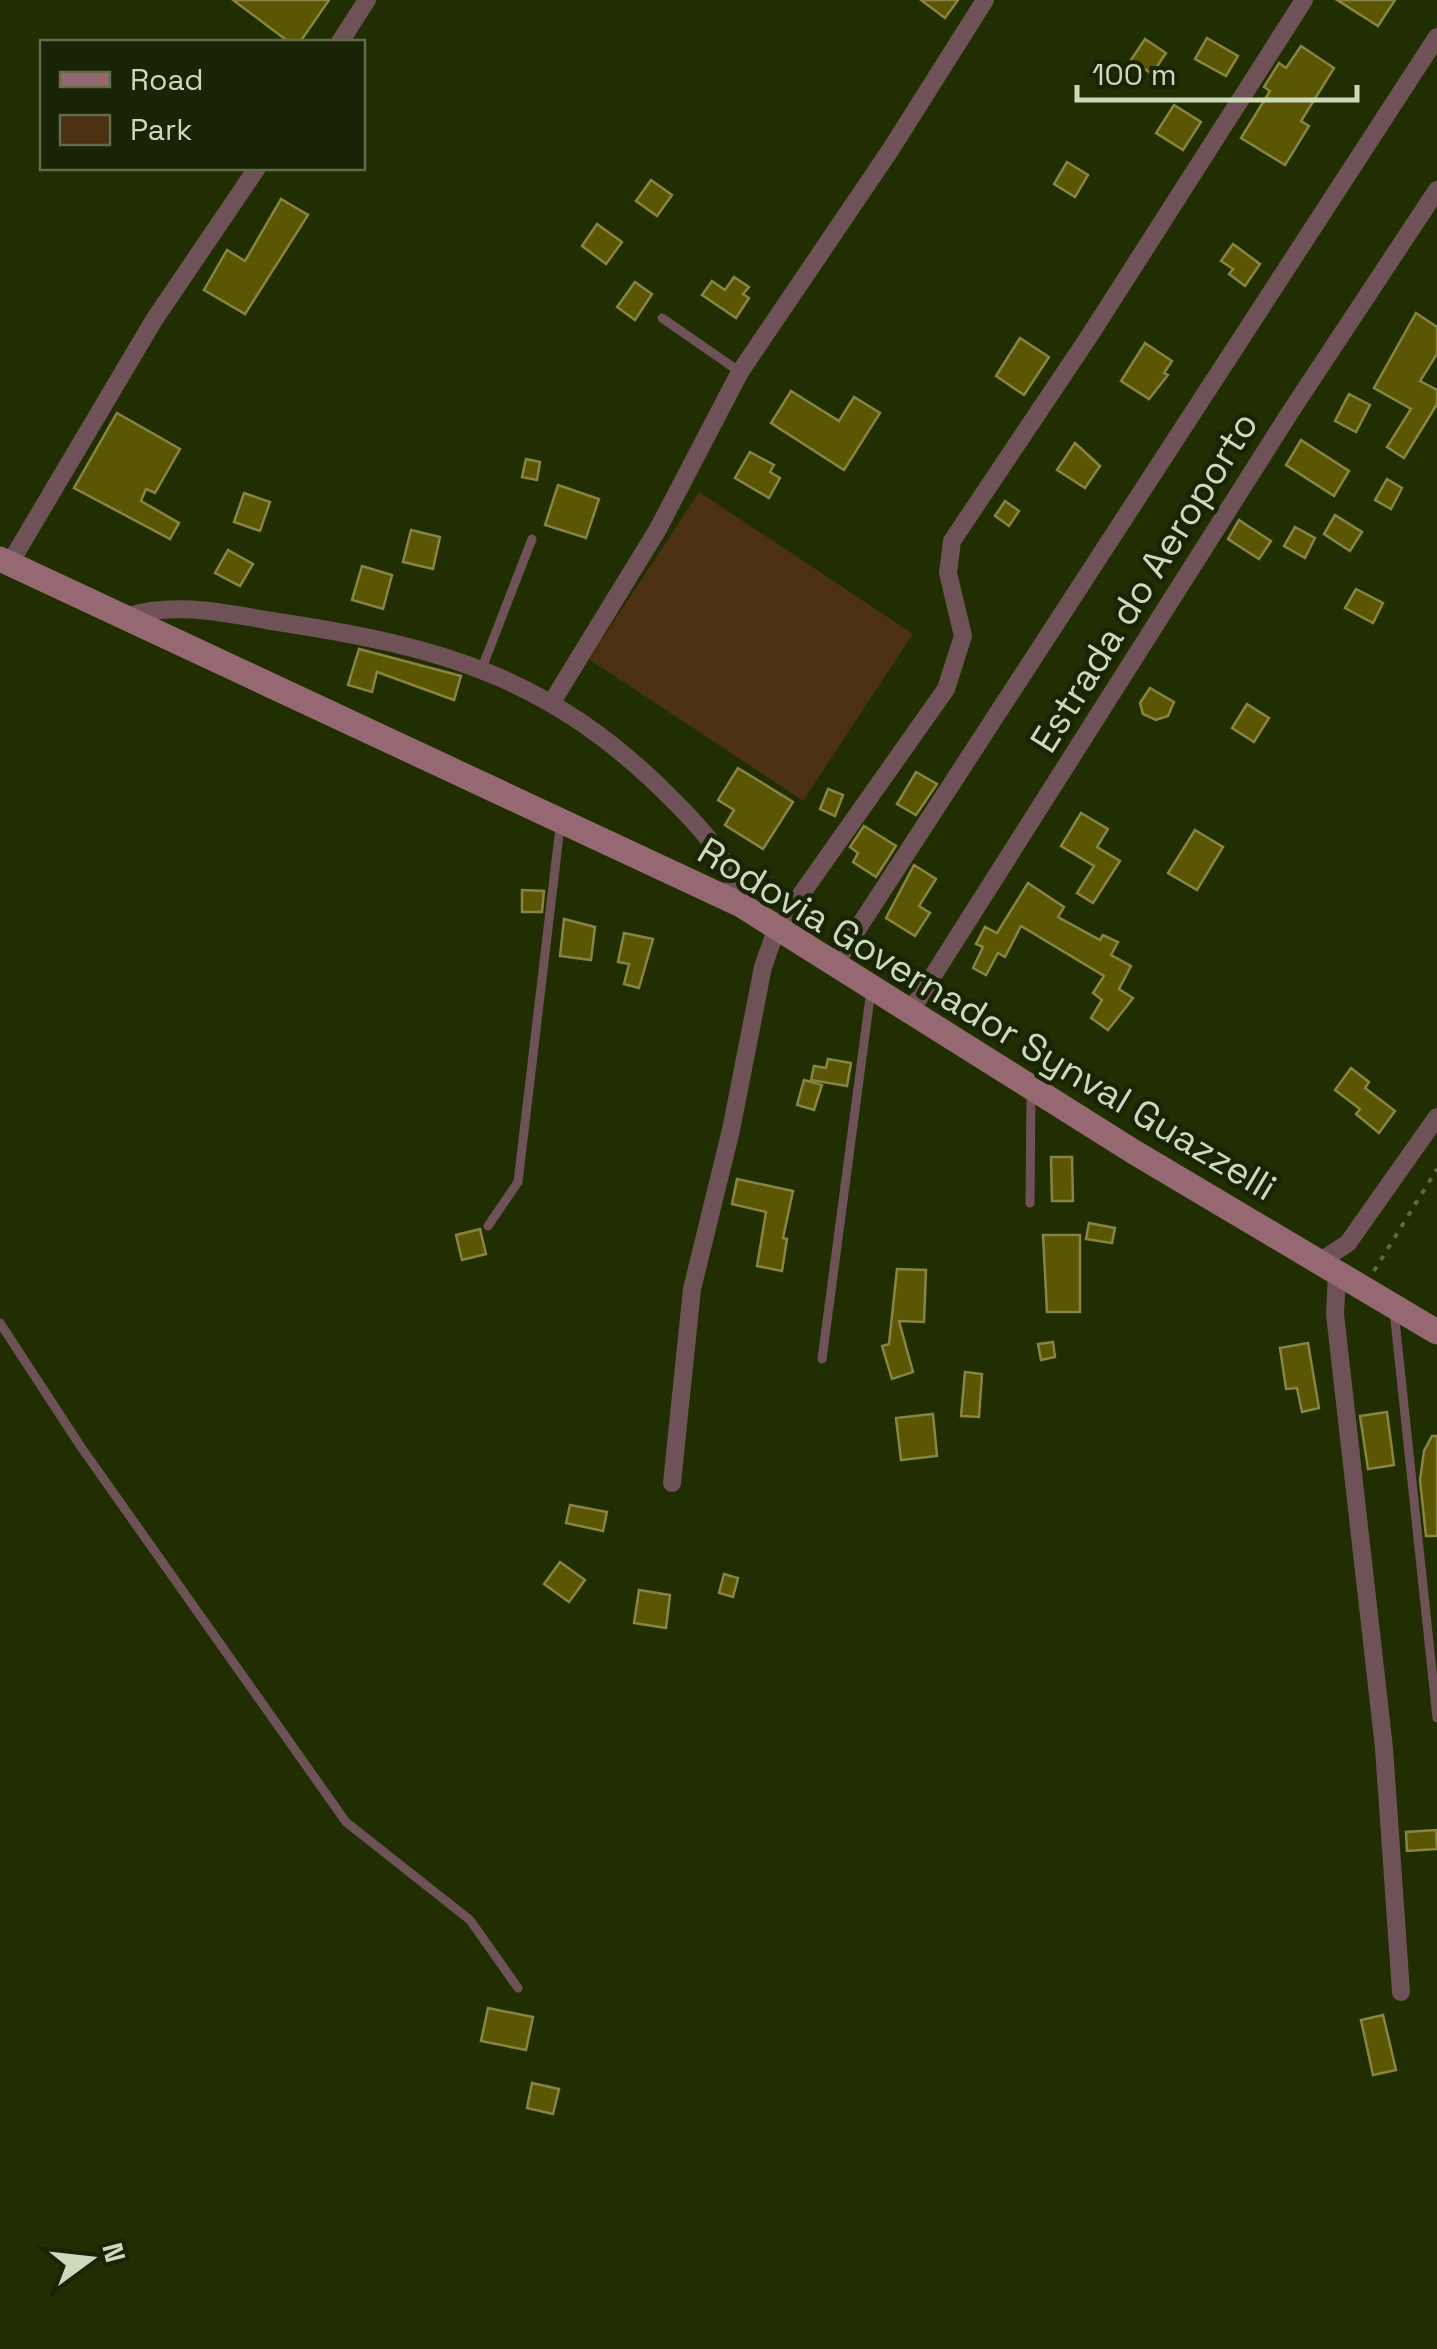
<svg xmlns="http://www.w3.org/2000/svg" width="1437" height="2349" viewBox="0 0 1437 2349" font-family="'Space Grotesk',sans-serif">
  <style>
    .green { fill: #4c3012 }
    .building { fill: #5b5604; stroke: #888443; stroke-width: 2.5 }
    .lines { fill: none; stroke-linecap: round; stroke-linejoin: round }
    .path { stroke: #5d6b43; stroke-width: 4; stroke-dasharray: 5 8; stroke-linecap: butt }
    .service { stroke: #6f5258; stroke-width: 9 }
    .minor { stroke: #6f5258; stroke-width: 18 }
    .secondary { stroke: #966972; stroke-width: 25 }
    .labels { text-anchor: middle; dominant-baseline: central; stroke-width: 9; stroke-linejoin: round; paint-order: stroke }
    .street-label { font-size: 38px; fill: #ccd9ba; stroke: #192305 }
  </style>
  <rect width="100%" height="100%" fill="#202e01"/>
  <path class="green" d="M 699,492 L 913,634 L 803,801 L 589,659 Z"/>
  <g class="building">
    <path d="M 233,0 L 329,0 L 300,42 L 289,42 Z"/>
    <path d="M 921,0 L 958,0 L 945,18 Z"/>
    <path d="M 1337,0 L 1395,0 L 1378,26 Z"/>
    <path d="M 1207,38 L 1238,56 L 1226,76 L 1195,59 Z"/>
    <path d="M 1145,39 L 1166,53 L 1152,74 L 1131,60 Z"/>
    <path d="M 1301,46 L 1334,68 L 1301,121 L 1309,126 L 1285,165 L 1241,138 L 1270,91 L 1264,87 L 1279,63 L 1286,68 Z"/>
    <path d="M 1174,105 L 1201,122 L 1183,150 L 1156,133 Z"/>
    <path d="M 1067,162 L 1088,175 L 1075,197 L 1054,184 Z"/>
    <path d="M 651,180 L 672,195 L 657,216 L 636,201 Z"/>
    <path d="M 281,199 L 308,215 L 245,314 L 204,290 L 227,250 L 245,261 Z"/>
    <path d="M 597,224 L 622,242 L 606,264 L 582,246 Z"/>
    <path d="M 1233,244 L 1260,264 L 1245,286 L 1229,274 L 1233,269 L 1221,261 Z"/>
    <path d="M 734,277 L 749,287 L 743,294 L 749,298 L 736,318 L 702,295 L 712,281 L 725,290 Z"/>
    <path d="M 635,282 L 652,294 L 635,320 L 617,307 Z"/>
    <path d="M 1416,313 L 1437,327 L 1437,354 L 1420,381 L 1437,390 L 1437,404 L 1404,458 L 1387,447 L 1411,409 L 1374,388 Z"/>
    <path d="M 1020,338 L 1049,357 L 1024,395 L 996,376 Z"/>
    <path d="M 1145,343 L 1172,361 L 1164,373 L 1168,375 L 1149,399 L 1121,381 Z"/>
    <path d="M 791,391 L 839,421 L 854,397 L 880,413 L 844,470 L 771,423 Z"/>
    <path d="M 1349,394 L 1370,405 L 1356,432 L 1335,421 Z"/>
    <path d="M 117,413 L 180,449 L 155,493 L 146,489 L 141,501 L 179,523 L 170,539 L 74,488 Z"/>
    <path d="M 1301,440 L 1349,471 L 1334,496 L 1286,465 Z"/>
    <path d="M 1075,443 L 1100,466 L 1085,488 L 1057,470 Z"/>
    <path d="M 750,452 L 774,465 L 770,472 L 780,478 L 769,498 L 735,478 Z"/>
    <path d="M 526,459 L 540,462 L 537,480 L 522,477 Z"/>
    <path d="M 1387,479 L 1402,488 L 1391,509 L 1375,500 Z"/>
    <path d="M 558,485 L 599,499 L 586,538 L 545,525 Z"/>
    <path d="M 244,493 L 270,502 L 260,531 L 234,522 Z"/>
    <path d="M 1005,501 L 1019,511 L 1009,526 L 995,516 Z"/>
    <path d="M 1335,515 L 1362,532 L 1350,551 L 1324,534 Z"/>
    <path d="M 1239,520 L 1271,541 L 1259,559 L 1228,539 Z"/>
    <path d="M 1295,527 L 1315,538 L 1305,558 L 1284,546 Z"/>
    <path d="M 411,530 L 440,537 L 433,569 L 403,562 Z"/>
    <path d="M 228,550 L 253,564 L 240,586 L 215,573 Z"/>
    <path d="M 362,566 L 392,575 L 383,609 L 352,600 Z"/>
    <path d="M 1356,589 L 1383,603 L 1373,623 L 1345,608 Z"/>
    <path d="M 359,649 L 461,676 L 454,700 L 377,672 L 372,692 L 348,685 Z"/>
    <path d="M 1150,688 L 1174,702 L 1168,716 L 1156,720 L 1143,714 L 1140,703 Z"/>
    <path d="M 1247,704 L 1269,718 L 1254,742 L 1232,728 Z"/>
    <path d="M 738,768 L 793,802 L 763,849 L 725,825 L 734,810 L 718,800 Z"/>
    <path d="M 916,772 L 937,784 L 916,815 L 897,804 Z"/>
    <path d="M 828,789 L 843,795 L 835,816 L 820,809 Z"/>
    <path d="M 1081,813 L 1108,829 L 1097,847 L 1120,861 L 1093,903 L 1077,893 L 1094,866 L 1061,846 Z"/>
    <path d="M 864,826 L 896,846 L 876,877 L 853,862 L 858,853 L 850,847 Z"/>
    <path d="M 1195,830 L 1223,847 L 1197,890 L 1168,873 Z"/>
    <path d="M 914,865 L 936,879 L 919,906 L 930,913 L 915,936 L 886,918 Z"/>
    <path d="M 1028,883 L 1064,907 L 1058,917 L 1100,940 L 1103,935 L 1118,942 L 1111,955 L 1131,966 L 1119,989 L 1133,998 L 1108,1030 L 1091,1018 L 1102,1000 L 1093,993 L 1104,976 L 1021,926 L 1005,957 L 998,953 L 986,975 L 973,968 L 983,947 L 976,944 L 985,927 L 997,933 Z"/>
    <path d="M 522,890 L 544,891 L 542,912 L 522,912 Z"/>
    <path d="M 564,919 L 595,927 L 591,960 L 560,956 Z"/>
    <path d="M 624,933 L 653,939 L 639,988 L 624,984 L 629,964 L 618,962 Z"/>
    <path d="M 828,1059 L 851,1063 L 847,1086 L 811,1080 L 814,1066 L 826,1068 Z"/>
    <path d="M 1351,1068 L 1369,1082 L 1365,1088 L 1395,1111 L 1379,1133 L 1356,1114 L 1360,1109 L 1335,1090 Z"/>
    <path d="M 804,1080 L 822,1085 L 814,1110 L 797,1105 Z"/>
    <path d="M 1051,1157 L 1072,1157 L 1073,1201 L 1052,1201 Z"/>
    <path d="M 737,1179 L 793,1191 L 783,1238 L 787,1239 L 782,1271 L 757,1266 L 766,1212 L 732,1204 Z"/>
    <path d="M 1089,1223 L 1115,1228 L 1112,1243 L 1086,1239 Z"/>
    <path d="M 480,1229 L 486,1254 L 462,1260 L 456,1235 Z"/>
    <path d="M 1043,1235 L 1080,1235 L 1080,1312 L 1047,1312 Z"/>
    <path d="M 897,1269 L 926,1270 L 924,1322 L 899,1321 L 913,1372 L 892,1379 L 882,1346 L 889,1344 Z"/>
    <path d="M 1053,1342 L 1055,1357 L 1041,1360 L 1038,1344 Z"/>
    <path d="M 1308,1343 L 1319,1408 L 1302,1412 L 1297,1388 L 1286,1389 L 1280,1348 Z"/>
    <path d="M 965,1372 L 982,1374 L 979,1417 L 961,1416 Z"/>
    <path d="M 1387,1412 L 1394,1465 L 1368,1469 L 1360,1416 Z"/>
    <path d="M 933,1414 L 937,1456 L 901,1460 L 896,1418 Z"/>
    <path d="M 1432,1436 L 1437,1436 L 1437,1536 L 1426,1536 L 1420,1480 L 1424,1451 Z"/>
    <path d="M 570,1505 L 607,1512 L 603,1531 L 566,1523 Z"/>
    <path d="M 560,1562 L 585,1580 L 569,1602 L 544,1584 Z"/>
    <path d="M 724,1574 L 738,1578 L 733,1597 L 719,1593 Z"/>
    <path d="M 639,1590 L 670,1595 L 666,1628 L 634,1623 Z"/>
    <path d="M 1436,1830 L 1437,1849 L 1407,1851 L 1406,1832 Z"/>
    <path d="M 488,2008 L 533,2017 L 526,2050 L 481,2041 Z"/>
    <path d="M 1383,2015 L 1396,2070 L 1373,2075 L 1361,2020 Z"/>
    <path d="M 532,2083 L 559,2089 L 553,2114 L 527,2108 Z"/>
  </g>
  <g class="lines">
    <path class="path" d="M 1374,1271 L 1437,1169"/>
    <g class="service">
      <path d="M 662,318 L 740,372"/>
      <path d="M 482,668 L 532,539"/>
      <path d="M 1030,1203 L 1031,1091"/>
      <path d="M 488,1226 L 518,1182 L 560,827"/>
      <path d="M 1394,1311 L 1437,1718"/>
      <path d="M 0,1323 L 81,1447 L 346,1822 L 470,1920 L 518,1988"/>
      <path d="M 822,1359 L 871,990"/>
    </g>
    <g class="minor">
      <path d="M 340,42 L 367,0"/>
      <path d="M 10,563 L 154,320 L 257,168"/>
      <path d="M 128,616 C 176,601 229,614 278,622 C 443,647 551,677 672,799 C 703,830 732,861 741,905"/>
      <path d="M 552,702 L 658,529 L 740,372 L 891,149 L 985,0"/>
      <path d="M 834,965 L 1437,37"/>
      <path d="M 910,1012 L 1289,414 L 1437,190"/>
      <path d="M 1318,1263 L 1348,1243 L 1437,1117"/>
      <path d="M 1337,1274 L 1335,1314 L 1384,1748 L 1401,1992"/>
      <path d="M 672,1483 L 692,1289 L 731,1130 L 763,967 L 776,930 L 946,689 L 963,636 L 948,573 L 952,541 L 1090,335 L 1304,0"/>
    </g>
    <path class="secondary" d="M 0,559 L 741,905 L 1134,1152 L 1437,1332"/>
  </g>
  <g class="labels">
    <g class="street-label">
      <text transform="translate(1144 582) rotate(-58)">Estrada do Aeroporto</text>
      <text transform="translate(987 1019) rotate(31)">Rodovia Governador Synval Guazzelli</text>
    </g>
  </g>
  <rect x="40" y="40" width="325" height="130" fill="#192305" stroke="#616c4d" stroke-width="2.5"/>
  <rect x="60" y="72" width="50" height="15" fill="#966972" stroke="#616c4d" stroke-width="2.5"/>
  <text x="130" y="90" font-size="30" fill="#ccd9ba">Road</text>
  <rect x="60" y="115" width="50" height="30" fill="#4c3012" stroke="#616c4d" stroke-width="2.5"/>
  <text x="130" y="140" font-size="30" fill="#ccd9ba">Park</text>
  <g transform="translate(90 2259) rotate(75)" stroke="#192305" stroke-width="8" paint-order="stroke">
  <path d="M0-8L18 38L0 25L-18 38Z" fill="#ccd9ba"/>
  <text y="-15" font-size="28" font-weight="bold" text-anchor="middle" fill="#ccd9ba">N</text>
  </g>
  <path d="M1077 85v15h280v-15" fill="none" stroke="#ccd9ba" stroke-width="5"/>
  <text x="1092" y="85" font-size="30" fill="#ccd9ba" stroke="#192305" stroke-width="8" paint-order="stroke">100 m</text>
</svg>
